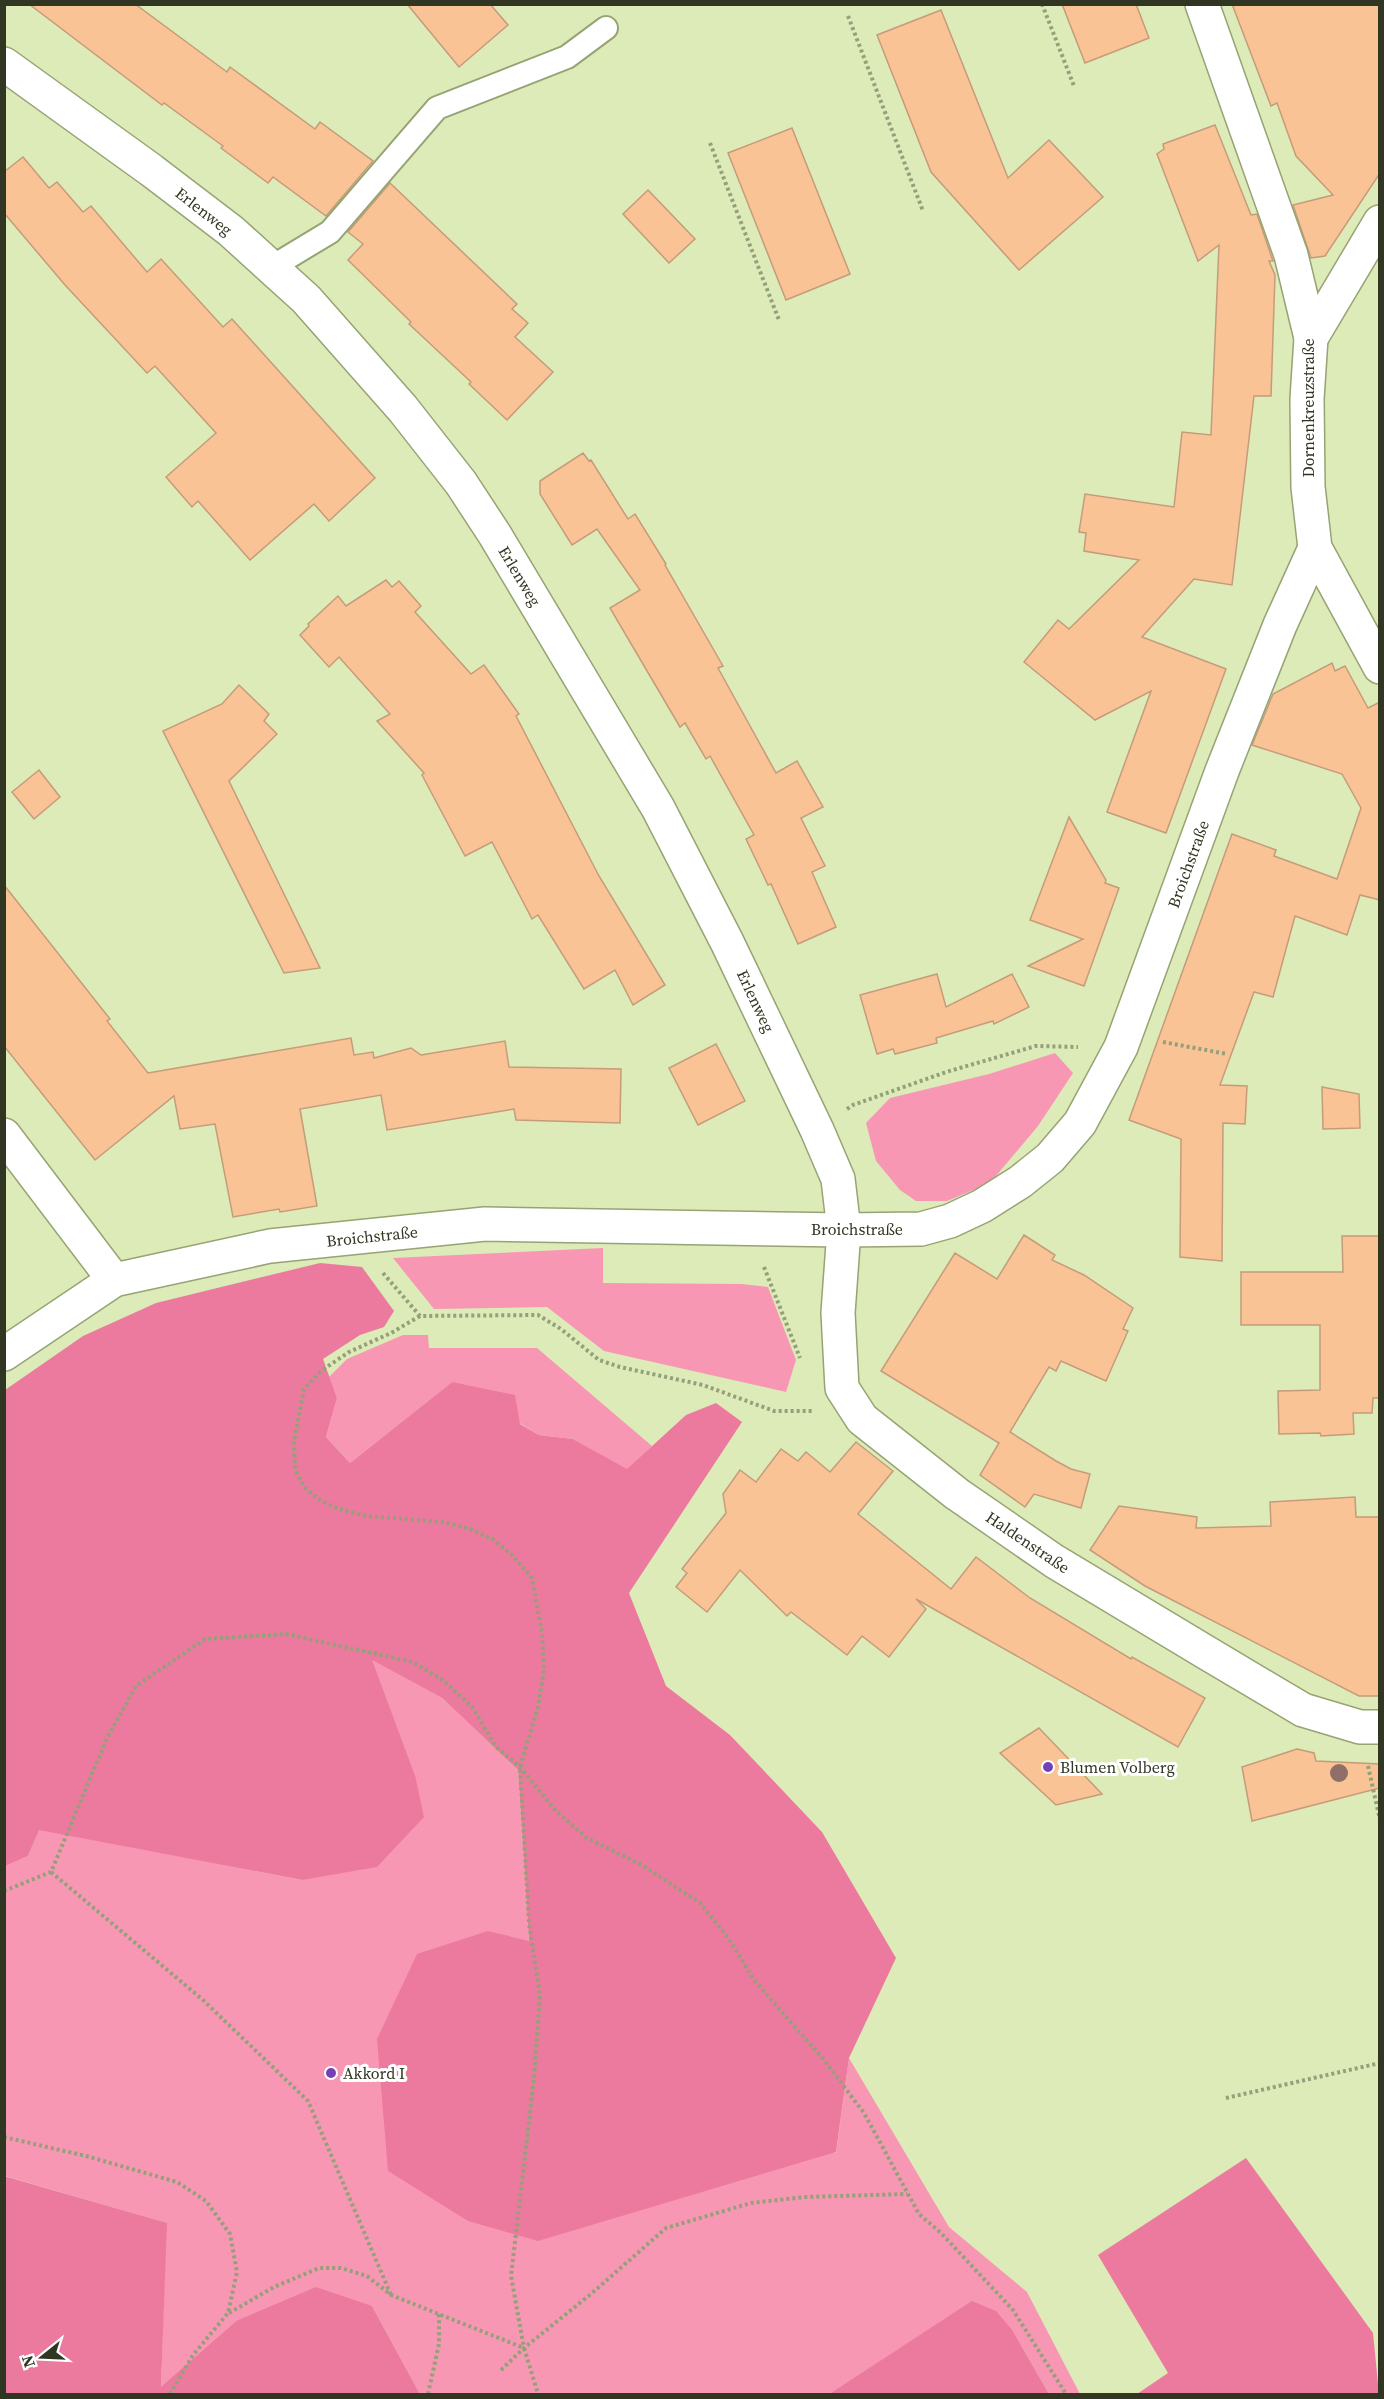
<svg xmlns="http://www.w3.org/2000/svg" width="1384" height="2399" viewBox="0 0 1384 2399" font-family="'Source Serif 4',serif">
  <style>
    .green { fill: #f897b4 }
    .forest { fill: #ec7a9f }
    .building { fill: #fac395; stroke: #c59c7a; stroke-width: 1.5 }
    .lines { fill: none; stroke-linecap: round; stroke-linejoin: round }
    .service-casing { stroke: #96a373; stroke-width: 26 }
    .minor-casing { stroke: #96a373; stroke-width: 36 }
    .path { stroke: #95a07a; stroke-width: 4; stroke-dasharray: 3 3; stroke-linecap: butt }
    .service { stroke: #fff; stroke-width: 22 }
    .minor { stroke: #fff; stroke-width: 33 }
    .tree { fill: #906f69 }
    .poi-dot { fill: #7540b6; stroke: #fff; stroke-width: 2 }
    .labels { text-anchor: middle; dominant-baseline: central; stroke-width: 6; stroke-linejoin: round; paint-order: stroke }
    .street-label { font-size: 16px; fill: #313622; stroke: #fff }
    .poi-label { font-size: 16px; fill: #313622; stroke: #fff; text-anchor: start }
  </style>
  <rect width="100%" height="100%" fill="#dcebb8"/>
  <g class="green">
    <path d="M 1055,1053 L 1073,1073 L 1038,1126 L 990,1183 L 947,1201 L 916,1201 L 900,1190 L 876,1161 L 866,1123 L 890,1098 L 989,1074 Z"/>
    <path d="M 603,1248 L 603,1283 L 742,1284 L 768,1287 L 796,1360 L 786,1392 L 604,1351 L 547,1307 L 434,1309 L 393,1258 Z"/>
    <path d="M 403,1335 L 428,1335 L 429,1348 L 537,1348 L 652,1446 L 627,1470 L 573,1439 L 539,1435 L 452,1382 L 350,1463 L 326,1437 L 337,1398 L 329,1377 L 347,1359 Z"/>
    <path d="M 371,1659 L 442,1698 L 518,1770 L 529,1942 L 487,1931 L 836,2153 L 849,2058 L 949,2227 L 1027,2292 L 1080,2394 L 1049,2394 L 1013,2331 L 972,2302 L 829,2394 L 420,2394 L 372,2306 L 236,2321 L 161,2388 L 166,2223 L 5,2176 L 4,1866 L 28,1856 L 39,1829 L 302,1880 L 415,1775 Z"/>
  </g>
  <g class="forest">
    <path d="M 320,1263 L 362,1267 L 394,1311 L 384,1327 L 360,1335 L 323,1359 L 337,1398 L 326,1437 L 350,1463 L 452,1382 L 515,1395 L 520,1424 L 539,1435 L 573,1439 L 627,1469 L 686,1415 L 716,1403 L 742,1422 L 629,1593 L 666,1686 L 730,1735 L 822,1832 L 896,1958 L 849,2058 L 836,2152 L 538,2241 L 468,2221 L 388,2171 L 377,2039 L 417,1954 L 488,1931 L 529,1941 L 518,1770 L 442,1698 L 372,1660 L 415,1775 L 424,1817 L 377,1867 L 302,1880 L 39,1830 L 28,1856 L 5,1866 L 5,1390 L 83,1336 L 156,1303 Z"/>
    <path d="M 1246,2158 L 1373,2333 L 1379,2394 L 1137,2394 L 1168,2373 L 1098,2255 Z"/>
    <path d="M 4,2176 L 167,2223 L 161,2387 L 236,2321 L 316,2287 L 372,2306 L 420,2394 L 5,2394 Z"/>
    <path d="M 972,2301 L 996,2311 L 1013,2331 L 1049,2394 L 829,2394 Z"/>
  </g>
  <g class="building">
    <path d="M 29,4 L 135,4 L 227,72 L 230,67 L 315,129 L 320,122 L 373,161 L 326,216 L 273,177 L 268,183 L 221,148 L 223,146 L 164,103 L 162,105 Z"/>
    <path d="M 407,4 L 490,4 L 508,25 L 459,67 Z"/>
    <path d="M 1062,4 L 1136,4 L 1149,38 L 1085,63 Z"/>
    <path d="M 1232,4 L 1380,4 L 1380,173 L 1325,256 L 1311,258 L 1293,205 L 1333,195 L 1296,156 L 1277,103 L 1271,106 Z"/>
    <path d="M 941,10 L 1008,178 L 1049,140 L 1103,197 L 1019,270 L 931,172 L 877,35 Z"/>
    <path d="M 1215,125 L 1251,215 L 1257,214 L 1273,261 L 1269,261 L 1275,275 L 1271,396 L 1254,396 L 1232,585 L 1194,579 L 1142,637 L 1226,669 L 1166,833 L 1107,812 L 1151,691 L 1095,720 L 1024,662 L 1058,620 L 1069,629 L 1139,560 L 1084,551 L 1086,533 L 1079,532 L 1085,494 L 1174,507 L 1182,432 L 1211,435 L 1219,245 L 1198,261 L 1157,154 L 1164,149 L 1163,144 Z"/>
    <path d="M 792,128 L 850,274 L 786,300 L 728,153 Z"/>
    <path d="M 23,157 L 49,188 L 57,182 L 83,212 L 91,206 L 147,272 L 161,259 L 223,327 L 232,319 L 375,478 L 329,521 L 314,504 L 250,560 L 198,501 L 192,507 L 166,477 L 216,433 L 155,366 L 147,373 L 65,285 L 4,213 L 4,172 Z"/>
    <path d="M 390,183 L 517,304 L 512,309 L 528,323 L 515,337 L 553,372 L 507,420 L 469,384 L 471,382 L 409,324 L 411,322 L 348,260 L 363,244 L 348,232 Z"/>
    <path d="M 648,190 L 695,239 L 669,263 L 623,214 Z"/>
    <path d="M 583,453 L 589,461 L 591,460 L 628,519 L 635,514 L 666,564 L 665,565 L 723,666 L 718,668 L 776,773 L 797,761 L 823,807 L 801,818 L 825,866 L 812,872 L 836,927 L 798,944 L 771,884 L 768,885 L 746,839 L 754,835 L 710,756 L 706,759 L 685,723 L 680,727 L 610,608 L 640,590 L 597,529 L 572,545 L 540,494 L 540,481 Z"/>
    <path d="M 386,580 L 392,587 L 399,581 L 421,606 L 415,612 L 471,674 L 484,665 L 519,714 L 516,716 L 599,876 L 665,985 L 633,1005 L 615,970 L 584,989 L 538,915 L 532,919 L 492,842 L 465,856 L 422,775 L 424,773 L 377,721 L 390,714 L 339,657 L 329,667 L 300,635 L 309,626 L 308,624 L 338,596 L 346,606 Z"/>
    <path d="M 1332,663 L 1335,671 L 1345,666 L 1368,708 L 1380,702 L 1380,900 L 1360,895 L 1347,935 L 1295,916 L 1273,997 L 1254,992 L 1220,1085 L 1247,1086 L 1245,1124 L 1223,1123 L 1222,1261 L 1180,1257 L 1181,1139 L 1129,1120 L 1232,834 L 1276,850 L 1274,856 L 1337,879 L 1361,808 L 1342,774 L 1252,745 L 1273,694 Z"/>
    <path d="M 239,685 L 269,714 L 264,721 L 277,734 L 229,781 L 320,968 L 284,973 L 163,731 L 222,704 Z"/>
    <path d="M 39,770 L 60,797 L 34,819 L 12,792 Z"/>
    <path d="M 1069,817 L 1106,880 L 1105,883 L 1119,888 L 1084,986 L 1028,966 L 1083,939 L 1030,920 Z"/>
    <path d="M 4,885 L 110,1019 L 107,1021 L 148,1073 L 351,1038 L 354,1055 L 373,1052 L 374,1058 L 411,1048 L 421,1055 L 505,1041 L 509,1067 L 621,1069 L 620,1123 L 516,1120 L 514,1109 L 387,1130 L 381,1095 L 300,1109 L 317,1206 L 280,1212 L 279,1209 L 233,1217 L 215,1124 L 180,1129 L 174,1096 L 95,1160 L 4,1046 Z"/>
    <path d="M 937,974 L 946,1007 L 1012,974 L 1029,1007 L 994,1024 L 993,1021 L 936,1038 L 937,1043 L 895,1054 L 893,1049 L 877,1054 L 860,995 Z"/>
    <path d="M 716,1044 L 745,1101 L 698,1125 L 669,1068 Z"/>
    <path d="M 1322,1087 L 1359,1094 L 1360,1128 L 1323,1129 Z"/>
    <path d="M 1024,1235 L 1055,1255 L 1052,1260 L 1084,1275 L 1133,1308 L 1123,1329 L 1128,1331 L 1106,1381 L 1061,1361 L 1056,1371 L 1049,1367 L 1010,1432 L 1056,1461 L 1071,1469 L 1090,1474 L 1081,1508 L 1034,1494 L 1025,1507 L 980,1475 L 999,1443 L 881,1371 L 955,1253 L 997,1279 Z"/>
    <path d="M 1342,1236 L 1380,1236 L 1379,1398 L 1373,1398 L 1372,1413 L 1353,1413 L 1354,1434 L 1321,1436 L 1320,1433 L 1279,1434 L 1278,1391 L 1320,1390 L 1320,1325 L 1241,1325 L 1241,1272 L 1343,1272 Z"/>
    <path d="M 856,1442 L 893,1471 L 858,1514 L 951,1589 L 976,1557 L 1030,1598 L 1131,1659 L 1132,1657 L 1205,1698 L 1178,1747 L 916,1599 L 926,1609 L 889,1657 L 862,1636 L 847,1655 L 791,1612 L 787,1616 L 740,1570 L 707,1612 L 676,1587 L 687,1573 L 682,1569 L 726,1513 L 723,1494 L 740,1470 L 756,1482 L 781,1449 L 798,1461 L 806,1452 L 830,1472 Z"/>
    <path d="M 1355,1497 L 1356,1517 L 1380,1517 L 1380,1696 L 1359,1696 L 1145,1586 L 1090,1550 L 1119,1506 L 1197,1517 L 1196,1528 L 1271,1526 L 1270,1502 Z"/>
    <path d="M 1039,1728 L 1102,1794 L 1056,1805 L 1000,1753 Z"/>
    <path d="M 1297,1749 L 1314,1753 L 1316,1761 L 1380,1764 L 1380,1788 L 1252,1821 L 1242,1767 Z"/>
  </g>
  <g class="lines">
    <g class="service-casing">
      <path id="service" d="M 272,267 L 330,232 L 437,108 L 567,57 L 606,28"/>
    </g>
    <g class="minor-casing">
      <g id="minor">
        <path d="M 1202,4 L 1291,255 L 1311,338 L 1307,399 L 1308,487 L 1315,548 L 1380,667"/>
        <path d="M 4,64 L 151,170 L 231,231 L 306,299 L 403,409 L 461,483 L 495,535 L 658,808 L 727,942 L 817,1130 L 838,1179 L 844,1230 L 838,1313 L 842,1388 L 862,1419 L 957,1494 L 1054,1561 L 1207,1653 L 1303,1710 L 1360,1727 L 1380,1727"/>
        <path d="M 1311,338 L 1380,222"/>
        <path d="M 4,1135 L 114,1280"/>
        <path d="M 4,1354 L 114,1280 L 270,1246 L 485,1224 L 844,1230 L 921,1229 L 950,1221 L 982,1206 L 1020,1182 L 1050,1158 L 1080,1123 L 1121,1047 L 1222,771 L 1280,625 L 1315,548"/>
      </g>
    </g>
    <g class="path">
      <path d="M 1042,4 L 1074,86"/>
      <path d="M 848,16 L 923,211"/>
      <path d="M 710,143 L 779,320"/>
      <path d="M 1163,1042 L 1227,1054"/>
      <path d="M 847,1109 L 853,1105 L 946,1072 L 1036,1046 L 1078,1047"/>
      <path d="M 764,1267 L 800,1358"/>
      <path d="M 383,1273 L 420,1316 L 538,1315 L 561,1329 L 599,1360 L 620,1367 L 703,1385 L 774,1411 L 812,1411"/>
      <path d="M 420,1316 L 391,1333 L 349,1352 L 321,1371 L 304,1389 L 294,1441 L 295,1469 L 304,1487 L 321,1501 L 339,1509 L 366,1516 L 444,1522 L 470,1529 L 494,1540 L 514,1557 L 532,1578 L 542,1634 L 544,1670 L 538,1707 L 520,1767 L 529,1923 L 540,1996 L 534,2078 L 511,2276 L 524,2348"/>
      <path d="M 1368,1766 L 1380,1820"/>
      <path d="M 51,1872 L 203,2000 L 308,2101 L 391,2295"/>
      <path d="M 4,1891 L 51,1872 L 107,1738 L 136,1686 L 205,1639 L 286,1634 L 413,1662 L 444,1681 L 473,1708 L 496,1747 L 520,1767 L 556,1811 L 587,1838 L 642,1865 L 700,1903 L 729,1939 L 754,1980 L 824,2060 L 864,2113 L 919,2214 L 941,2233 L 1013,2310 L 1066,2394"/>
      <path d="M 1226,2098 L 1380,2063"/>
      <path d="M 4,2137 L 86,2156 L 177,2182 L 206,2201 L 230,2234 L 237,2272 L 228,2313 L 193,2355 L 170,2394"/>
      <path d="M 229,2313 L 274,2287 L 319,2268 L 341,2268 L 367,2276 L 391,2295 L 524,2348 L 538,2394"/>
      <path d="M 501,2370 L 524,2348 L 591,2294 L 666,2228 L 751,2203 L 805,2197 L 907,2194"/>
      <path d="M 428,2394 L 439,2344 L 439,2314"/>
    </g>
    <use href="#service" class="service"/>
    <use href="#minor" class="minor"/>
  </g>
  <circle class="tree" cx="1339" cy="1773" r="9"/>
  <g class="poi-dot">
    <circle cx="1048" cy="1767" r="6"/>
    <circle cx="331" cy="2073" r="6"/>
  </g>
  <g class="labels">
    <g class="street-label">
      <text transform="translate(204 211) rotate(38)">Erlenweg</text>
      <text transform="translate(1308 408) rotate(-90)">Dornenkreuzstraße</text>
      <text transform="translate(520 576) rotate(59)">Erlenweg</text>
      <text transform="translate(1188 864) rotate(-70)">Broichstraße</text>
      <text transform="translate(756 1001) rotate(65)">Erlenweg</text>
      <text x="857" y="1229">Broichstraße</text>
      <text transform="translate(372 1236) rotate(-6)">Broichstraße</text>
      <text transform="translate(1028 1542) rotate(34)">Haldenstraße</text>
    </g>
    <g class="poi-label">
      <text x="1060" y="1767">Blumen Volberg</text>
      <text x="343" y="2073">Akkord I</text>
    </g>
  </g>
  <rect width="1384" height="2399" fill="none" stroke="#313622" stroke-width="12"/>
  <g transform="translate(42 2357) rotate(252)" stroke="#ffffff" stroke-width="4.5" paint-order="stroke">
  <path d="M0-4.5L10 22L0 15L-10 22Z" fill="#313622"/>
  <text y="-9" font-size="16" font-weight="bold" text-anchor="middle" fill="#313622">N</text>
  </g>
</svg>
